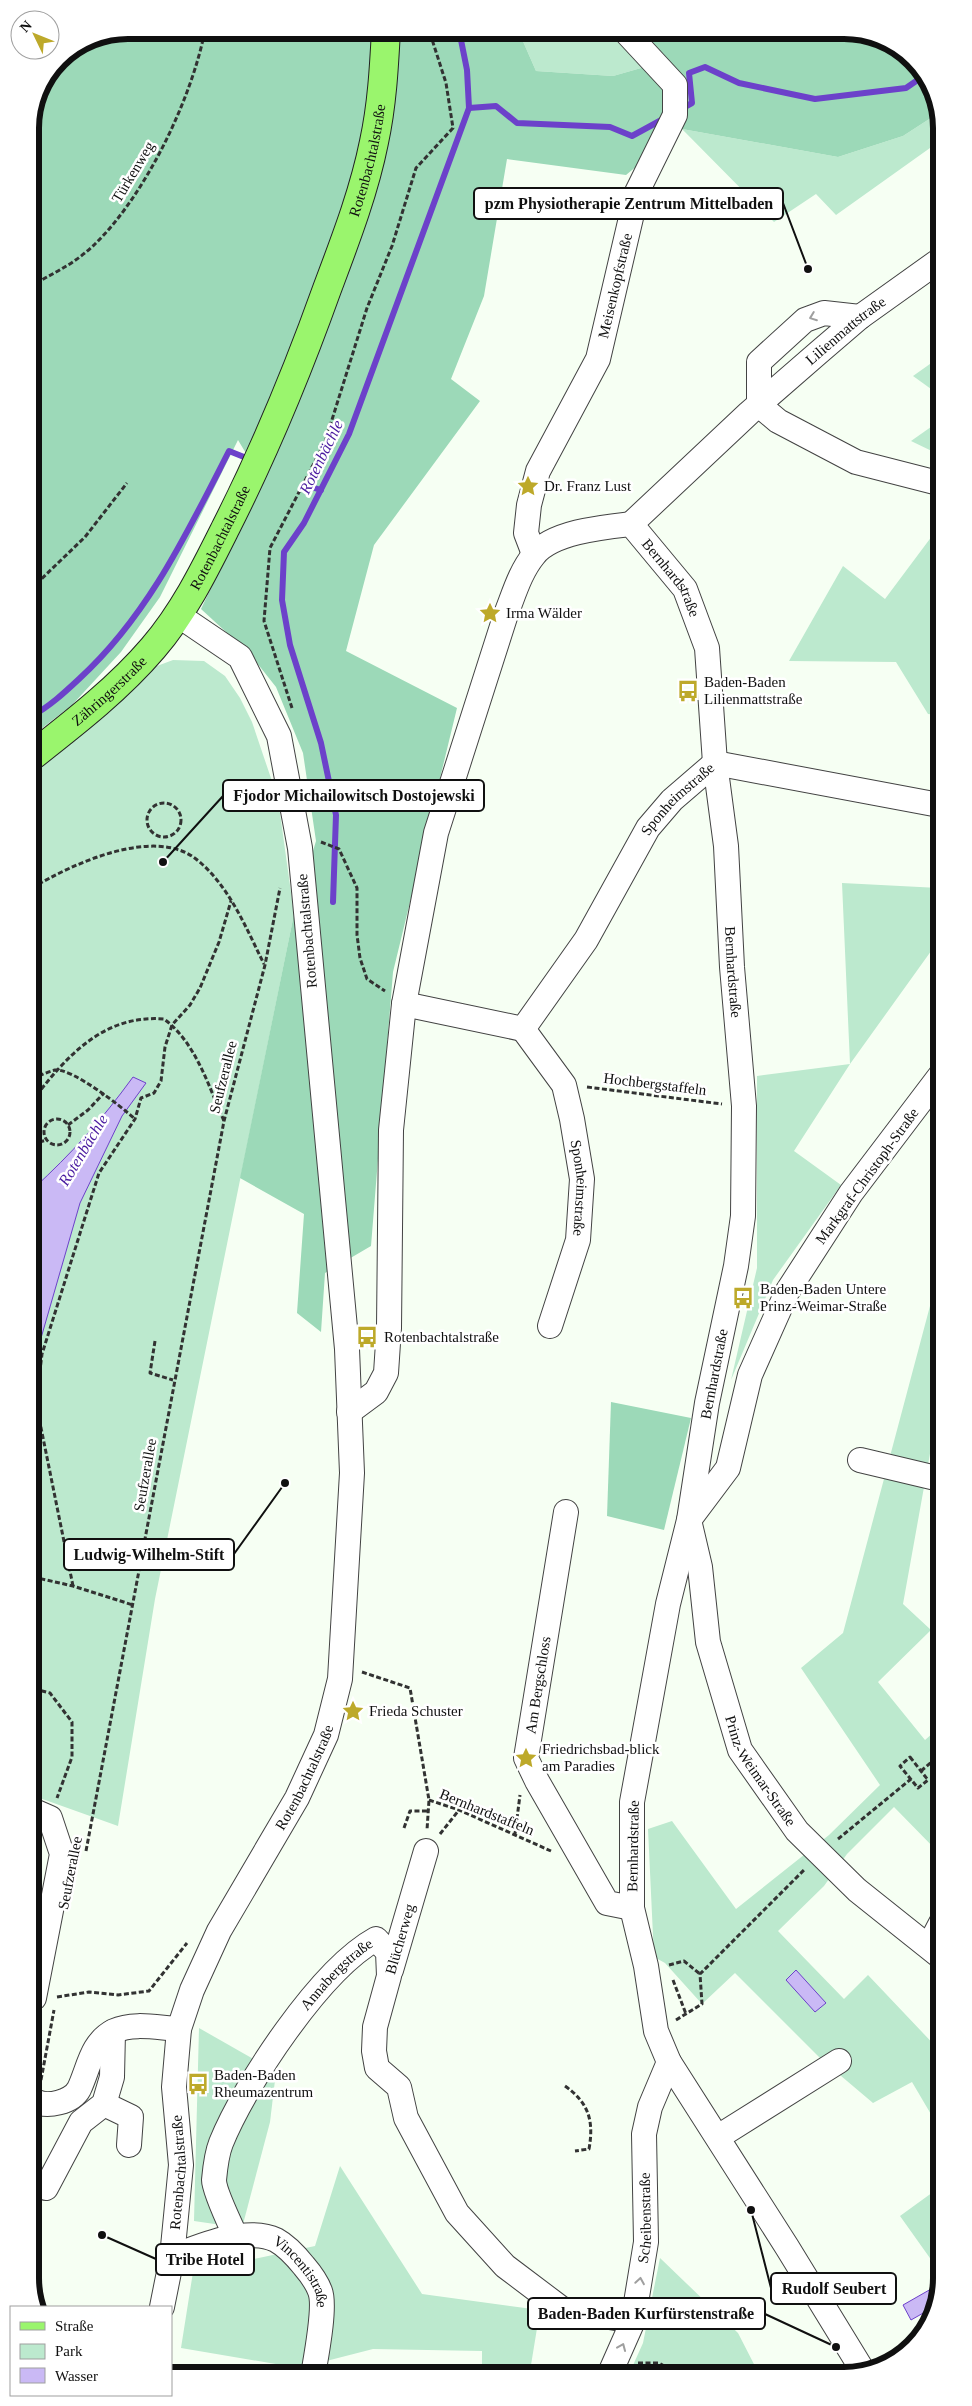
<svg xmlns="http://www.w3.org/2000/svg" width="972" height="2406" viewBox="0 0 972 2406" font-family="Georgia,serif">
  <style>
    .green { fill: #bce9ce }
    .forest { fill: #9cd9b8 }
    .water { fill: #cab9f5; stroke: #6c41ca }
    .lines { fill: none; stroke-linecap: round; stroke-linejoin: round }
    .stream { stroke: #6c41ca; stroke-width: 6 }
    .minor-casing { stroke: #434343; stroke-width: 26 }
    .major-casing { stroke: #212121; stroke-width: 30 }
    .path { stroke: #323232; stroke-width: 3; stroke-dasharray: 5 2.5; stroke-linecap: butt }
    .minor { stroke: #fff; stroke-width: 24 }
    .major { stroke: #9af56d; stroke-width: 28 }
    .oneway { stroke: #9f9f9f }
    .labels { text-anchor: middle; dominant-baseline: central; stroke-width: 5; stroke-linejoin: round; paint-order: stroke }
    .street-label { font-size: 15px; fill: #101010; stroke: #fff }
    .poi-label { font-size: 15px; fill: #101010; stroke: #fff; text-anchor: start }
    .water-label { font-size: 16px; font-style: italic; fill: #491ba0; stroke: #fff }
    .rim { fill: none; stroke: #101010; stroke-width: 6 }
    .leader { fill: none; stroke: #101010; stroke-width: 2 }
    .callout-dot { fill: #101010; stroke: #fff; stroke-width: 2 }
    .callout { fill: #fff; stroke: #101010; stroke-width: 2 }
    .callout-label { font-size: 16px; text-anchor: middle; font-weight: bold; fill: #101010 }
  </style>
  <rect width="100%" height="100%" fill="#f6fff3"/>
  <g class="green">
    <path d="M 518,30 L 624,30 L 655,64 L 613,76 L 536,71 Z"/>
    <path d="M 937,114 L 937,143 L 836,215 L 816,194 L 774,222 L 682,129 L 838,157 L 903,136 Z"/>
    <path d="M 937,359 L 938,394 L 913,376 Z"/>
    <path d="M 938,422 L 938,454 L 911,441 Z"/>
    <path d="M 938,528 L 938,715 L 928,714 L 896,662 L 789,661 L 843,566 L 885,599 Z"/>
    <path d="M 173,660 L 204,661 L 225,676 L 240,698 L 252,722 L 278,799 L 294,914 L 155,1599 L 118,1826 L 34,1796 L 34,1750 L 40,1728 L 34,1716 L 32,774 L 157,666 Z"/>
    <path d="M 842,883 L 939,888 L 939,940 L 850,1064 L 794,1151 L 841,1185 L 773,1280 L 731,1380 L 757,1268 L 757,1076 L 850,1064 Z"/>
    <path d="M 940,1287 L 940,1398 L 903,1604 L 931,1630 L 878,1682 L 925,1740 L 941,1726 L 939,1853 L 894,1807 L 847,1854 L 824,1886 L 778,1931 L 844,1999 L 868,1975 L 941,2052 L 942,2133 L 912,2082 L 873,2103 L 821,2059 L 735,1973 L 702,2004 L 665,1963 L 654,1957 L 648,1829 L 672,1821 L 736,1909 L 829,1835 L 880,1785 L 801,1668 L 843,1633 L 930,1306 Z"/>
    <path d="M 199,2028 L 276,2072 L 270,2122 L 242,2228 L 194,2221 Z"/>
    <path d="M 942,2152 L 942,2275 L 900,2216 L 940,2187 Z"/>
    <path d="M 340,2166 L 422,2294 L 540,2310 L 531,2365 L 551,2373 L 482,2373 L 482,2351 L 373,2349 L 299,2368 L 181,2348 L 193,2272 L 315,2246 Z"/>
    <path d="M 660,2258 L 738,2333 L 758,2372 L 630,2372 L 643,2343 Z"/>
  </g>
  <g class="forest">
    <path d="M 128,30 L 372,30 L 371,62 L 395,78 L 400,30 L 518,30 L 536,71 L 613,76 L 655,64 L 624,30 L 851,30 L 904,50 L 937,97 L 937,114 L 903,136 L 838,157 L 682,129 L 626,175 L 507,159 L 484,296 L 451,379 L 480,401 L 374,545 L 346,651 L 457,708 L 393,972 L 371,1246 L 325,1273 L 321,1332 L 297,1313 L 304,1214 L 240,1178 L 294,914 L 316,841 L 303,753 L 276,687 L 249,653 L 201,609 L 262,480 L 238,440 L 160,597 L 121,652 L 72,705 L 32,736 L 30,122 L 38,90 L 59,59 L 91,37 Z"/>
    <path d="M 611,1402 L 691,1418 L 664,1530 L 607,1516 Z"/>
  </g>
  <g class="water">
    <path d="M 133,1077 L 146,1083 L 122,1116 L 80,1203 L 37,1352 L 33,1384 L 33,1189 C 72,1153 101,1121 133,1077 Z"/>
    <path d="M 796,1970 L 826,2003 L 815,2012 L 786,1980 Z"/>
    <path d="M 938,2285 L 932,2308 L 911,2320 L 903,2305 Z"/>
  </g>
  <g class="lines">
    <g class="stream">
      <path d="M 469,108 L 496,106 L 517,123 L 610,127 L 632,136 L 665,118"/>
      <path d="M 681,109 L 692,103 L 689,73 L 705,67 L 739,83 L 815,99 L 906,88 L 922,77"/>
      <path d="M 308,486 L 321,490"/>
      <path d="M 32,716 C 50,706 64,693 79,679 C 148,616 187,533 229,451 L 244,457"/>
      <path d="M 333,902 L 336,815 L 321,743 L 290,645 L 282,600 L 284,552 L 304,523 L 349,434 L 469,108 L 467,70 L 459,30"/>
    </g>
    <g class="minor-casing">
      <g id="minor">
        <path d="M 860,317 L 824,313 L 805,320 L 759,362 L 759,405 L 778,421 L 856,462 L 938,483"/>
        <path id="s1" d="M 631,524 L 749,413 L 818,353 L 860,317 L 937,262"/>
        <path id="s2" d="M 534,554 L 526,533 L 529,505 L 538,471 L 598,359 L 637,192 L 675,115 L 675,85 L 624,30"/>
        <path id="s3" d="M 404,1004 L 523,1029 L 586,940 L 648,828 L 672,800 L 715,763 L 939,805"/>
        <path id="s4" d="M 523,1029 L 564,1085 L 572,1119 L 582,1179 L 578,1240 L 550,1326"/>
        <path id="s5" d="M 939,1077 L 851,1193 L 787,1292 L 750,1375 L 728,1468 L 689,1520 L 700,1567 L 708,1642 L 740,1750 L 797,1831 L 857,1890 L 941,1957"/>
        <path id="s6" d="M 349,1412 L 376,1392 L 386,1373 L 389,1328 L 391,1130 L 404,1004 L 436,833 L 506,614 C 514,594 520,572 534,555 C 552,532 604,527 631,524 L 685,589 L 707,648 L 715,763 L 726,846 L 732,967 L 744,1106 L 743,1216 L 736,1266 L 707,1403 L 689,1520 L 668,1604 L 632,1802 L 632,1908 L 646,1966 L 656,2031 L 669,2062 L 787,2247 L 863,2371"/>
        <path d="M 860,1460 L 940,1479"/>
        <path d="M 566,1512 L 526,1758 L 537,1781 L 607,1903 L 632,1908"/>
        <path d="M 34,1811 L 50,1818 L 62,1854 L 34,1998"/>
        <path d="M 929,1946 L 941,1923"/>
        <path d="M 391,1970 L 426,1851"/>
        <path d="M 35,2101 C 47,2108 72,2102 79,2089 C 89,2068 91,2043 114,2031 C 134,2022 158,2028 179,2029"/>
        <path d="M 104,2104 L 131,2117 L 129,2145"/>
        <path d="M 718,2137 L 839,2061"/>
        <path d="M 46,2188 L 81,2122 L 104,2104 L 112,2077 L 113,2032"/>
        <path id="s7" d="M 236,2237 C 231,2226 214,2191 214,2180 C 215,2169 217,2153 221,2143 C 245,2084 320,1970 376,1939 L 388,1952 L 389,1976 L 375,2027 L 374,2051 L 377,2068 L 399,2087 L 406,2118 L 457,2213 L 505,2266 L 562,2309 L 633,2321"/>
        <path id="s8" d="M 172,2257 C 199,2246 247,2226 276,2240 C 287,2246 296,2256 304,2266 C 310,2273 317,2283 320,2291 C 326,2306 316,2357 313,2375"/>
        <path id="s9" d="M 162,2307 L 172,2257 L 181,2165 L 174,2087 L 179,2029 L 192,1990 L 219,1931 L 297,1798 L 326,1735 L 340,1679 L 352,1473 L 347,1349 L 300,848 L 279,736 L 240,657 L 178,615"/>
        <path id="s10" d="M 610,2373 L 633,2321 L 646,2242 L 644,2134 L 650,2107 L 669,2062"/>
      </g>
    </g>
    <g class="major-casing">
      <g id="major">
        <path id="s11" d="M 32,756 C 74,723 118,689 153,648 C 184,612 205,569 226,527 C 265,450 298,370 327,289 C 345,241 364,192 374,142 C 382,105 384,68 386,30"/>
      </g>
    </g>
    <g class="path">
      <path d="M 31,289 C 40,279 52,275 63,268 C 74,262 87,252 96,243 C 146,194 192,98 205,30"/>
      <path d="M 31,589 L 85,537 L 127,483"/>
      <path d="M 292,708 L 264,621 L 270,548 L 325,442 L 367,308 L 392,246 L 416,168 L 453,128 L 446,83 L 429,30"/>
      <circle cx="164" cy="820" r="17"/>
      <path d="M 321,842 L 339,849 L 357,888 L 357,935 L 360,958 L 367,979 L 385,991"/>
      <path d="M 32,888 C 72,864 154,826 196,859 C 229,885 246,928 264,964"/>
      <path d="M 32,1079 C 39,1076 47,1072 55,1070 C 72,1068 122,1107 135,1119"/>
      <path d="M 587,1087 L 722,1104"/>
      <path d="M 32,1101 C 66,1057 103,1014 164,1019 C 196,1043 208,1085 224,1121"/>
      <circle cx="57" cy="1132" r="13"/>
      <path d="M 68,1125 L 88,1110 L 104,1093"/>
      <path d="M 32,1144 L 47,1140"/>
      <path d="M 155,1341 L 150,1373 L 173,1380"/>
      <path d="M 33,1577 L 73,1586 L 133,1605"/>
      <path d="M 73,1586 L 36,1403 L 42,1354 L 99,1173 L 135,1119 L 141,1098 L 154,1093 L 161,1081 L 165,1047 L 172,1025 L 190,1005 L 200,988 L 219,942 L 231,901"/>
      <path d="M 362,1672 L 410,1688 L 429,1800 L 427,1830"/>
      <path d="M 34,1689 L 50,1693 L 72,1722 L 72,1757 L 57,1798"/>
      <path d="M 910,1757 L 928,1780 L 918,1788 L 900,1766 Z"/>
      <path d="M 921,1771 L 941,1754"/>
      <path d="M 429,1800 L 459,1810 L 551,1851"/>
      <path d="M 404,1828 L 410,1811 L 428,1811"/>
      <path d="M 440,1834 L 459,1810"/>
      <path d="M 515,1834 L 520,1795"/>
      <path d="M 838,1839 L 911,1779"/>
      <path d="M 86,1851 L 224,1121 L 265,965 L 280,888"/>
      <path d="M 669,1965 L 684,1961 L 700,1974"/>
      <path d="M 673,1980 L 686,2014"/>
      <path d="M 57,1997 L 89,1992 L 118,1995 L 149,1991 L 187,1943"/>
      <path d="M 676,2020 L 702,2004 L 700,1974 L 805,1869"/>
      <path d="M 41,2080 L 54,2010"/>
      <path d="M 565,2086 C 589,2103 594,2121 589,2149 L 575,2151"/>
      <path d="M 638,2363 L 659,2363 L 675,2372"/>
    </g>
    <use href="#minor" class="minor"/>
    <use href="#major" class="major"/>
  </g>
  <defs><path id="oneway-chevron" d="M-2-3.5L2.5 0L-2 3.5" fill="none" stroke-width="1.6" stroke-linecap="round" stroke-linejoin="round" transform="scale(1.25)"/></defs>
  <g class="oneway">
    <use href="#oneway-chevron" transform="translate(813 317) rotate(159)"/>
    <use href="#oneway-chevron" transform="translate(640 2281) rotate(-81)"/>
    <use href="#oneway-chevron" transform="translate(622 2347) rotate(-67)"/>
  </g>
  <defs>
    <g id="sight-bare" transform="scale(1.725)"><path d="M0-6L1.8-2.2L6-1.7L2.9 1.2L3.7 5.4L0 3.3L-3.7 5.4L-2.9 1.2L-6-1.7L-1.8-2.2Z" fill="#bda92a" stroke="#fff" stroke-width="2.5" paint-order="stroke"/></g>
    <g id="bus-bare" transform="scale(1.725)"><path d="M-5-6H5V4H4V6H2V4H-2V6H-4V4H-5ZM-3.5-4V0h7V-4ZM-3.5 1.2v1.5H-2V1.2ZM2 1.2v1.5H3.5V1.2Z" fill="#bda92a" stroke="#fff" stroke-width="2.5" paint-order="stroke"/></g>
  </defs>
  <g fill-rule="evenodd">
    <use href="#sight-bare" x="528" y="486"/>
    <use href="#sight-bare" x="490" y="613"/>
    <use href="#bus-bare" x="688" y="691"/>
    <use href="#bus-bare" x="743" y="1298"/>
    <use href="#bus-bare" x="367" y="1337"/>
    <use href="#sight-bare" x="353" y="1711"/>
    <use href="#sight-bare" x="526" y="1758"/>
    <use href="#bus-bare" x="198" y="2084"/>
  </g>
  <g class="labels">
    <g class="street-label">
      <text stroke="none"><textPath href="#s11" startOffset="698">Rotenbachtalstraße</textPath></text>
      <text transform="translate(133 172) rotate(-59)">Türkenweg</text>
      <text stroke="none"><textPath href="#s2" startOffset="288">Meisenkopfstraße</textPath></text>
      <text stroke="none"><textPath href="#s1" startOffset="289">Lilienmattstraße</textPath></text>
      <text stroke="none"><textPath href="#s11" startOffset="292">Rotenbachtalstraße</textPath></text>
      <text stroke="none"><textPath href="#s6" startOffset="1066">Bernhardstraße</textPath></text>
      <text stroke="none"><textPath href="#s11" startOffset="101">Zähringerstraße</textPath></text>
      <text stroke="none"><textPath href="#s3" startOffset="400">Sponheimstraße</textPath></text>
      <text transform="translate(307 931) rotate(-95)">Rotenbachtalstraße</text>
      <text stroke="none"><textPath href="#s6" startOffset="1471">Bernhardstraße</textPath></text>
      <text transform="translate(223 1077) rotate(-76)">Seufzerallee</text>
      <text transform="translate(655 1084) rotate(7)">Hochbergstaffeln</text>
      <text transform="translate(867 1176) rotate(-54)">Markgraf-Christoph-Straße</text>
      <text stroke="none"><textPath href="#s4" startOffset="174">Sponheimstraße</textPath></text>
      <text transform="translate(714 1374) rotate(-79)">Bernhardstraße</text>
      <text transform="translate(145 1475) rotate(-80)">Seufzerallee</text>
      <text transform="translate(538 1685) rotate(-81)">Am Bergschloss</text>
      <text stroke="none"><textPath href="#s5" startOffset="779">Prinz-Weimar-Straße</textPath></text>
      <text stroke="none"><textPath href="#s9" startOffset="562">Rotenbachtalstraße</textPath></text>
      <text transform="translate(487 1812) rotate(22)">Bernhardstaffeln</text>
      <text transform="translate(633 1846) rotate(-89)">Bernhardstraße</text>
      <text transform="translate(70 1873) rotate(-79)">Seufzerallee</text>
      <text transform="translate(400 1939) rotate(-74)">Blücherweg</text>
      <text stroke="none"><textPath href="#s7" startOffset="305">Annabergstraße</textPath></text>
      <text stroke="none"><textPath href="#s9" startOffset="136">Rotenbachtalstraße</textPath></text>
      <text stroke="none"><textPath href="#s10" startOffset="161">Scheibenstraße</textPath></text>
      <text stroke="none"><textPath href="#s8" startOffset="150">Vincentistraße</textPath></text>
    </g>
    <g class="poi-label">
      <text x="544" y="486">Dr. Franz Lust</text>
      <text x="506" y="613">Irma Wälder</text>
      <text x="704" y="682">Baden-Baden<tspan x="704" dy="17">Lilienmattstraße</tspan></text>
      <text x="760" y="1289">Baden-Baden Untere<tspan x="760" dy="17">Prinz-Weimar-Straße</tspan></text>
      <text x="384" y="1337">Rotenbachtalstraße</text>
      <text x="369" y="1711">Frieda Schuster</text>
      <text x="542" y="1749">Friedrichsbad-blick<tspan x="542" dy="17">am Paradies</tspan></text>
      <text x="214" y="2075">Baden-Baden<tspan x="214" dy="17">Rheumazentrum</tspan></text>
    </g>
    <g class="water-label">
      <text transform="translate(321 457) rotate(-64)">Rotenbächle</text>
      <text transform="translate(83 1150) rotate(-59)">Rotenbächle</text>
    </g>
  </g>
  <path d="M0 0H972V2406H0ZM128 39H844A89 89 0 0 1 933 128V2278A89 89 0 0 1 844 2367H128A89 89 0 0 1 39 2278V128A89 89 0 0 1 128 39Z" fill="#fff" fill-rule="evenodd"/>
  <path class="rim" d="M128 39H844A89 89 0 0 1 933 128V2278A89 89 0 0 1 844 2367H128A89 89 0 0 1 39 2278V128A89 89 0 0 1 128 39Z"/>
  <path class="leader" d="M808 269L783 203M163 862L223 796M285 1483L234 1554M102 2235L156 2259M751 2210L771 2288M836 2347L765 2314"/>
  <g class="callout-dot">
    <circle cx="808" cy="269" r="5"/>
    <circle cx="163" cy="862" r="5"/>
    <circle cx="285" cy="1483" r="5"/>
    <circle cx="102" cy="2235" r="5"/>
    <circle cx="751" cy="2210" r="5"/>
    <circle cx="836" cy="2347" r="5"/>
  </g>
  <g class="callout">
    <rect x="474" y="188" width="309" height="31" rx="5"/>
    <rect x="223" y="780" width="261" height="31" rx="5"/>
    <rect x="64" y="1539" width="170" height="31" rx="5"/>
    <rect x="156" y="2244" width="98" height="31" rx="5"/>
    <rect x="771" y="2273" width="125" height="31" rx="5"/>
    <rect x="528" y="2298" width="237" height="31" rx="5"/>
  </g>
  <g class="callout-label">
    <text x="629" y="209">pzm Physiotherapie Zentrum Mittelbaden</text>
    <text x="354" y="801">Fjodor Michailowitsch Dostojewski</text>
    <text x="149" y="1560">Ludwig-Wilhelm-Stift</text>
    <text x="205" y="2265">Tribe Hotel</text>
    <text x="834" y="2294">Rudolf Seubert</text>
    <text x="646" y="2319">Baden-Baden Kurfürstenstraße</text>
  </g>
  <rect x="10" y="2306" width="162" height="90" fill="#ffffff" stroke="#9f9f9f"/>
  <rect x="20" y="2322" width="25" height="8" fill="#9af56d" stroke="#9f9f9f"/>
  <text x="55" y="2331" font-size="15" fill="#101010">Straße</text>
  <rect x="20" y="2344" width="25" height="15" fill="#bce9ce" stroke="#9f9f9f"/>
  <text x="55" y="2356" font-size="15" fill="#101010">Park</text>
  <rect x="20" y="2368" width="25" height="15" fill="#cab9f5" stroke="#9f9f9f"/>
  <text x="55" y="2381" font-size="15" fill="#101010">Wasser</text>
  <g transform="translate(35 35) rotate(313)"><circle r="24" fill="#ffffff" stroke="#9f9f9f"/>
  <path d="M0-4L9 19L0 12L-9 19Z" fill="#bda92a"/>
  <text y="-8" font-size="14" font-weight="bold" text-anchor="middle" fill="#101010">N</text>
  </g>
</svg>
